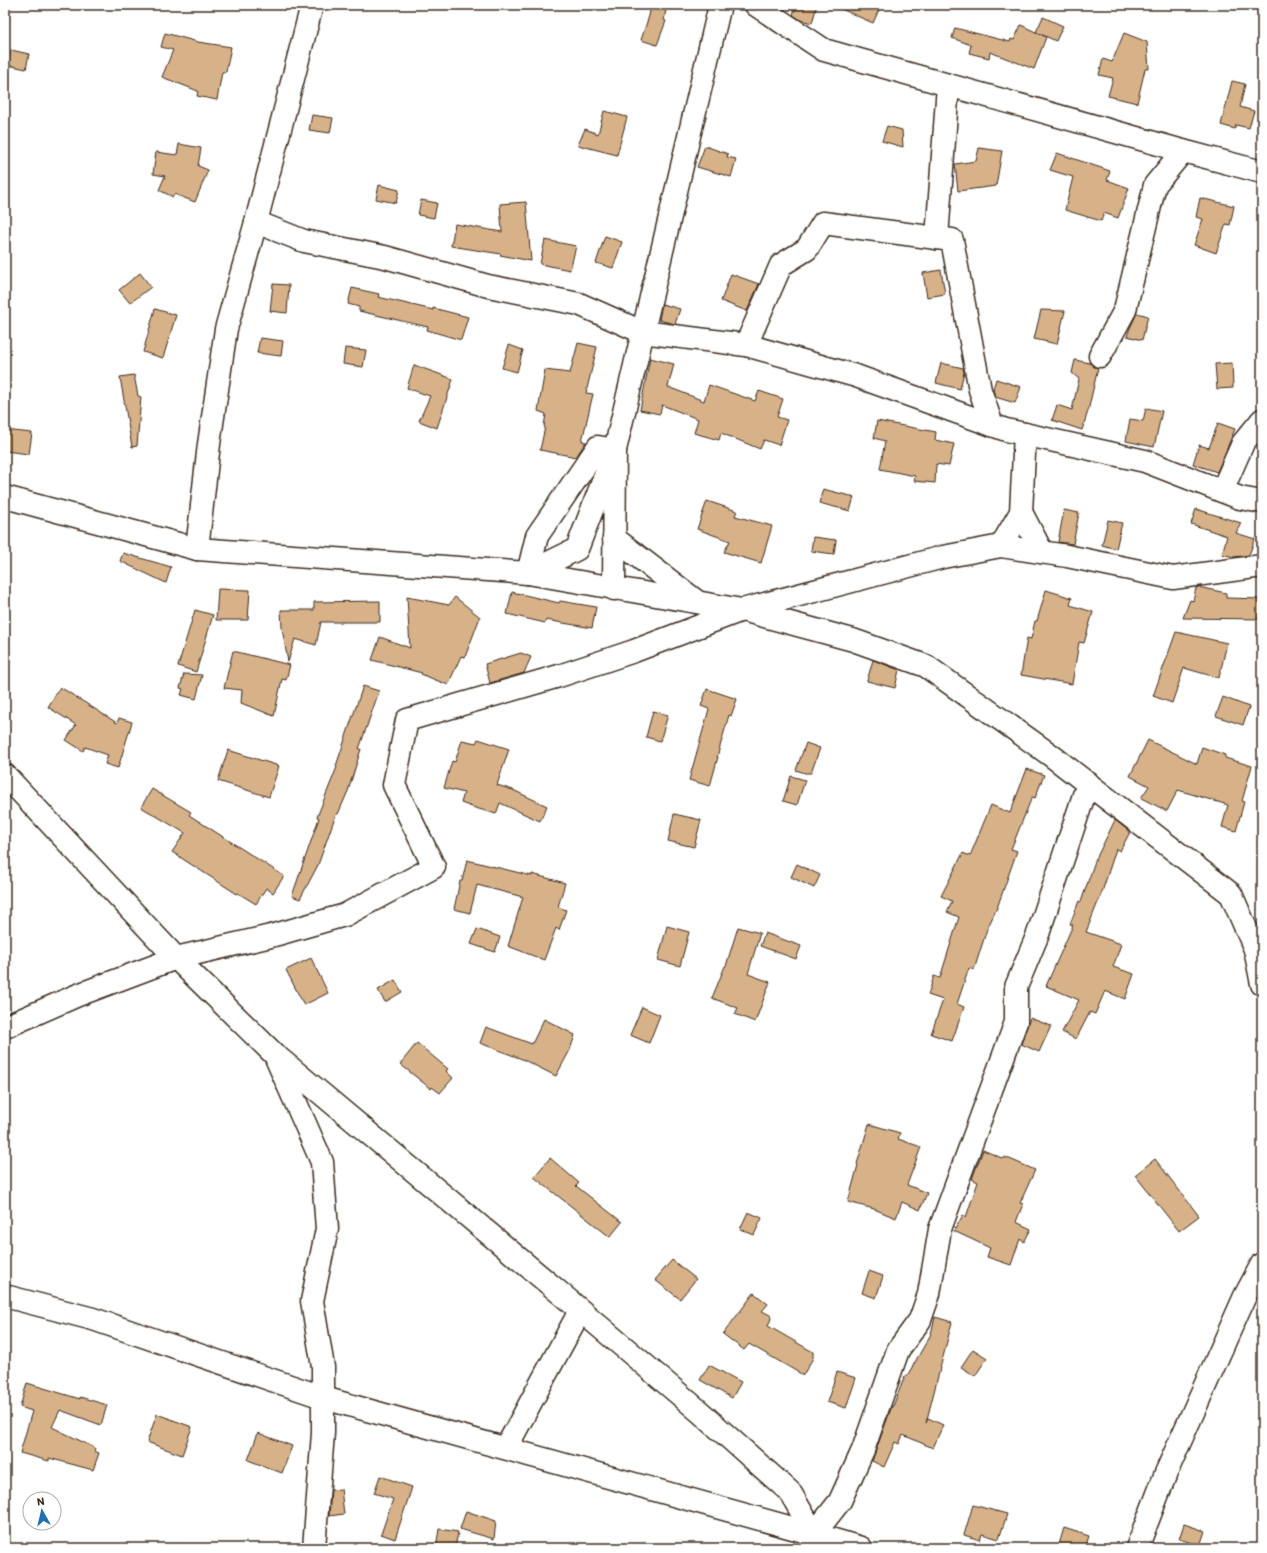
<svg xmlns="http://www.w3.org/2000/svg" width="1267" height="1553" viewBox="0 0 1267 1553" font-family="Itim,sans-serif">
  <style>
    .building { fill: #d7b289; stroke: #3b2a1e }
    .lines { fill: none; stroke-linecap: round; stroke-linejoin: round }
    .minor-casing { stroke: #3b2a1e; stroke-width: 25 }
    .minor { stroke: #fff; stroke-width: 22 }
  </style>
  <rect width="100%" height="100%" fill="#fff"/>
  <filter id="ink" filterUnits="userSpaceOnUse"><feTurbulence type="fractalNoise" baseFrequency=".025" numOctaves="2"/><feDisplacementMap in="SourceGraphic" scale="8" xChannelSelector="R" yChannelSelector="G"/><feConvolveMatrix kernelMatrix="1 2 1 2 8 2 1 2 1" color-interpolation-filters="sRGB"/></filter>
  <g filter="url(#ink)">
    <g class="building">
      <path d="M 651,5 L 667,5 L 664,20 L 666,21 L 657,45 L 641,40 L 649,16 Z"/>
      <path d="M 796,5 L 817,5 L 812,23 L 801,20 L 793,15 Z"/>
      <path d="M 832,5 L 881,5 L 873,23 Z"/>
      <path d="M 1043,17 L 1063,26 L 1056,41 L 1036,32 Z"/>
      <path d="M 1021,25 L 1046,37 L 1034,69 L 990,52 L 989,58 L 969,53 L 971,45 L 952,38 L 955,28 L 1010,42 L 1011,39 L 1014,40 Z"/>
      <path d="M 165,33 L 198,42 L 231,47 L 226,72 L 222,72 L 217,100 L 197,96 L 198,91 L 162,77 L 173,50 L 161,47 Z"/>
      <path d="M 1124,33 L 1147,42 L 1149,69 L 1145,69 L 1137,103 L 1108,96 L 1113,78 L 1099,75 L 1103,59 L 1112,62 Z"/>
      <path d="M 11,50 L 29,54 L 26,69 L 8,65 Z"/>
      <path d="M 1232,81 L 1245,84 L 1240,107 L 1254,111 L 1249,128 L 1236,125 L 1235,129 L 1221,125 Z"/>
      <path d="M 604,111 L 627,117 L 617,155 L 578,145 L 585,129 L 598,134 Z"/>
      <path d="M 312,115 L 333,118 L 330,133 L 309,130 Z"/>
      <path d="M 887,126 L 902,130 L 903,147 L 882,141 Z"/>
      <path d="M 179,144 L 201,148 L 198,166 L 208,170 L 195,202 L 174,194 L 173,197 L 159,190 L 165,176 L 153,174 L 156,152 L 177,155 Z"/>
      <path d="M 705,146 L 728,154 L 727,157 L 736,159 L 731,177 L 697,167 Z"/>
      <path d="M 979,148 L 1002,151 L 996,186 L 958,191 L 955,164 L 976,161 Z"/>
      <path d="M 1057,153 L 1110,171 L 1107,180 L 1129,188 L 1118,218 L 1104,213 L 1101,221 L 1065,210 L 1073,177 L 1050,170 Z"/>
      <path d="M 379,185 L 399,190 L 396,203 L 376,199 Z"/>
      <path d="M 1200,198 L 1234,206 L 1230,225 L 1226,224 L 1216,253 L 1194,245 L 1203,219 L 1196,217 Z"/>
      <path d="M 421,200 L 437,203 L 434,218 L 418,215 Z"/>
      <path d="M 526,202 L 531,261 L 500,255 L 501,254 L 451,246 L 455,224 L 502,232 L 500,204 Z"/>
      <path d="M 605,236 L 622,242 L 613,268 L 596,263 Z"/>
      <path d="M 545,240 L 576,246 L 570,270 L 540,264 Z"/>
      <path d="M 941,270 L 945,294 L 927,297 L 923,273 Z"/>
      <path d="M 140,273 L 151,287 L 130,303 L 119,290 Z"/>
      <path d="M 731,274 L 759,284 L 747,311 L 721,301 Z"/>
      <path d="M 273,284 L 289,285 L 287,313 L 270,311 Z"/>
      <path d="M 352,288 L 379,294 L 378,297 L 433,310 L 433,308 L 468,317 L 461,340 L 427,330 L 428,327 L 359,311 L 359,307 L 348,304 Z"/>
      <path d="M 662,304 L 680,309 L 675,324 L 659,320 Z"/>
      <path d="M 155,309 L 176,315 L 163,358 L 143,352 Z"/>
      <path d="M 1041,310 L 1065,311 L 1057,344 L 1034,339 Z"/>
      <path d="M 1137,313 L 1148,316 L 1142,340 L 1127,336 L 1130,328 Z"/>
      <path d="M 260,338 L 283,341 L 281,356 L 257,353 Z"/>
      <path d="M 578,343 L 597,347 L 586,393 L 593,394 L 582,441 L 586,442 L 576,457 L 540,450 L 545,427 L 544,426 L 546,414 L 538,411 L 545,370 L 570,373 Z"/>
      <path d="M 509,345 L 523,350 L 517,372 L 502,368 Z"/>
      <path d="M 345,348 L 366,350 L 363,367 L 343,364 Z"/>
      <path d="M 650,358 L 674,364 L 668,387 L 704,401 L 709,385 L 755,401 L 759,391 L 783,399 L 777,417 L 787,420 L 779,445 L 764,440 L 760,449 L 721,433 L 719,440 L 694,433 L 698,419 L 662,405 L 660,414 L 640,410 Z"/>
      <path d="M 1075,360 L 1090,363 L 1094,367 L 1098,368 L 1088,411 L 1082,430 L 1052,420 L 1057,405 L 1072,410 L 1079,379 L 1072,373 Z"/>
      <path d="M 941,363 L 963,368 L 964,372 L 960,389 L 936,383 Z"/>
      <path d="M 1232,363 L 1233,388 L 1217,389 L 1215,364 Z"/>
      <path d="M 414,365 L 453,379 L 437,428 L 419,421 L 430,396 L 407,388 Z"/>
      <path d="M 134,375 L 138,396 L 141,397 L 137,446 L 132,447 L 120,377 Z"/>
      <path d="M 996,379 L 1021,387 L 1015,403 L 995,397 L 993,389 Z"/>
      <path d="M 1146,408 L 1162,411 L 1154,447 L 1126,441 L 1130,419 L 1143,421 Z"/>
      <path d="M 877,421 L 936,432 L 935,440 L 954,444 L 949,466 L 936,464 L 935,483 L 914,481 L 915,476 L 880,469 L 885,441 L 874,438 Z"/>
      <path d="M 1218,423 L 1235,429 L 1217,472 L 1193,464 L 1199,445 L 1209,448 Z"/>
      <path d="M 5,430 L 32,433 L 29,454 L 5,451 Z"/>
      <path d="M 823,489 L 854,497 L 850,511 L 819,503 Z"/>
      <path d="M 707,501 L 737,511 L 735,516 L 772,526 L 761,563 L 724,552 L 730,541 L 697,529 Z"/>
      <path d="M 1196,509 L 1241,523 L 1236,533 L 1255,539 L 1249,555 L 1234,557 L 1222,554 L 1227,536 L 1191,524 Z"/>
      <path d="M 1064,510 L 1079,513 L 1073,544 L 1058,542 Z"/>
      <path d="M 1108,520 L 1122,523 L 1116,549 L 1102,545 Z"/>
      <path d="M 813,537 L 836,540 L 834,554 L 811,551 Z"/>
      <path d="M 123,553 L 171,567 L 166,583 L 120,561 Z"/>
      <path d="M 1198,587 L 1226,593 L 1226,598 L 1262,599 L 1262,619 L 1183,618 L 1190,600 L 1193,601 L 1196,588 Z"/>
      <path d="M 218,589 L 250,590 L 248,620 L 216,620 Z"/>
      <path d="M 1046,590 L 1072,598 L 1070,605 L 1093,612 L 1084,643 L 1079,642 L 1072,684 L 1021,675 L 1027,638 L 1031,639 L 1035,621 L 1037,621 Z"/>
      <path d="M 512,592 L 559,603 L 560,601 L 596,607 L 592,628 L 546,620 L 545,623 L 507,614 Z"/>
      <path d="M 407,597 L 449,605 L 455,597 L 480,617 L 465,657 L 461,656 L 448,685 L 421,674 L 422,673 L 372,660 L 380,637 L 410,648 Z"/>
      <path d="M 380,601 L 380,622 L 321,622 L 316,645 L 295,639 L 288,662 L 282,628 L 281,610 L 314,610 L 314,602 Z"/>
      <path d="M 195,610 L 213,615 L 196,672 L 178,666 Z"/>
      <path d="M 1176,632 L 1227,643 L 1219,678 L 1184,668 L 1172,703 L 1153,696 Z"/>
      <path d="M 233,651 L 290,665 L 286,680 L 282,679 L 274,716 L 241,703 L 242,690 L 224,688 Z"/>
      <path d="M 521,653 L 531,657 L 524,673 L 490,683 L 485,664 Z"/>
      <path d="M 873,660 L 899,670 L 895,688 L 867,681 Z"/>
      <path d="M 184,674 L 202,675 L 196,699 L 181,695 L 183,689 L 180,688 Z"/>
      <path d="M 363,686 L 379,691 L 359,749 L 361,749 L 348,791 L 338,814 L 336,814 L 318,865 L 300,899 L 292,896 L 319,818 L 317,817 L 337,767 L 336,766 Z"/>
      <path d="M 60,687 L 117,723 L 119,718 L 132,722 L 118,768 L 105,764 L 108,755 L 85,747 L 83,751 L 66,740 L 76,725 L 48,707 Z"/>
      <path d="M 707,689 L 737,699 L 731,716 L 729,715 L 717,757 L 718,757 L 710,786 L 689,780 L 709,709 L 701,706 Z"/>
      <path d="M 1223,697 L 1249,707 L 1243,725 L 1216,716 Z"/>
      <path d="M 653,711 L 668,715 L 660,741 L 646,737 Z"/>
      <path d="M 478,739 L 509,749 L 497,785 L 513,790 L 547,806 L 540,821 L 500,803 L 496,814 L 472,807 L 461,803 L 464,793 L 444,788 L 452,761 L 455,762 L 462,740 L 476,743 Z"/>
      <path d="M 1148,740 L 1197,764 L 1202,747 L 1225,755 L 1225,758 L 1252,766 L 1242,801 L 1244,802 L 1236,831 L 1222,827 L 1228,805 L 1178,790 L 1167,811 L 1141,798 L 1149,786 L 1130,776 Z"/>
      <path d="M 806,743 L 820,748 L 811,773 L 805,773 L 796,770 Z"/>
      <path d="M 228,750 L 279,766 L 269,797 L 218,781 Z"/>
      <path d="M 1027,769 L 1044,775 L 1035,798 L 1032,797 L 1011,849 L 1017,851 L 997,908 L 987,929 L 974,970 L 969,968 L 957,1004 L 964,1007 L 952,1041 L 931,1034 L 943,1000 L 928,995 L 934,976 L 940,978 L 959,917 L 947,912 L 952,901 L 941,896 L 963,853 L 970,856 L 991,805 L 1010,813 Z"/>
      <path d="M 791,776 L 805,780 L 797,805 L 783,801 Z"/>
      <path d="M 152,789 L 191,812 L 189,815 L 284,876 L 273,893 L 266,888 L 256,904 L 238,893 L 237,894 L 172,852 L 185,833 L 141,807 Z"/>
      <path d="M 674,814 L 701,820 L 694,847 L 668,841 Z"/>
      <path d="M 1115,820 L 1130,832 L 1120,851 L 1116,849 L 1102,892 L 1086,932 L 1121,944 L 1113,967 L 1134,974 L 1125,999 L 1105,991 L 1095,1014 L 1090,1012 L 1076,1039 L 1062,1032 L 1079,1000 L 1046,986 L 1073,925 L 1070,924 L 1079,901 L 1081,902 L 1095,861 Z"/>
      <path d="M 467,860 L 532,876 L 532,874 L 565,883 L 558,907 L 566,910 L 559,930 L 556,928 L 544,960 L 508,946 L 523,897 L 477,885 L 470,913 L 454,909 L 460,881 L 462,881 Z"/>
      <path d="M 797,864 L 820,875 L 814,888 L 791,877 Z"/>
      <path d="M 667,926 L 689,932 L 680,966 L 658,960 Z"/>
      <path d="M 738,927 L 760,933 L 748,974 L 770,982 L 755,1022 L 735,1014 L 738,1008 L 712,998 L 725,966 L 726,966 Z"/>
      <path d="M 477,929 L 500,937 L 495,952 L 471,944 Z"/>
      <path d="M 765,933 L 801,946 L 796,959 L 760,946 Z"/>
      <path d="M 311,958 L 328,993 L 304,1005 L 286,970 Z"/>
      <path d="M 395,980 L 402,992 L 385,1002 L 378,990 Z"/>
      <path d="M 642,1007 L 660,1015 L 649,1043 L 630,1035 Z"/>
      <path d="M 1030,1018 L 1051,1026 L 1039,1052 L 1021,1044 Z"/>
      <path d="M 544,1019 L 575,1035 L 570,1050 L 556,1076 L 522,1059 L 480,1043 L 486,1027 L 532,1044 Z"/>
      <path d="M 417,1043 L 448,1069 L 446,1071 L 453,1078 L 440,1093 L 432,1087 L 431,1089 L 400,1064 Z"/>
      <path d="M 869,1124 L 900,1133 L 898,1139 L 921,1147 L 907,1185 L 927,1193 L 920,1210 L 902,1202 L 896,1218 L 874,1209 L 848,1202 L 858,1165 L 857,1164 Z"/>
      <path d="M 983,1150 L 1004,1159 L 1005,1157 L 1035,1170 L 1020,1203 L 1023,1204 L 1016,1222 L 1031,1229 L 1024,1242 L 1020,1239 L 1011,1265 L 987,1257 L 990,1248 L 954,1231 L 963,1215 L 966,1217 L 978,1182 L 972,1179 Z"/>
      <path d="M 550,1158 L 579,1183 L 576,1186 L 622,1222 L 610,1237 L 534,1177 Z"/>
      <path d="M 1155,1159 L 1199,1216 L 1179,1231 L 1135,1175 Z"/>
      <path d="M 748,1212 L 762,1218 L 754,1235 L 740,1229 Z"/>
      <path d="M 672,1260 L 696,1279 L 680,1299 L 655,1280 Z"/>
      <path d="M 869,1271 L 883,1276 L 876,1298 L 862,1293 Z"/>
      <path d="M 754,1293 L 768,1304 L 762,1311 L 772,1316 L 768,1326 L 813,1352 L 813,1358 L 803,1375 L 749,1344 L 744,1350 L 723,1334 Z"/>
      <path d="M 935,1317 L 952,1322 L 926,1423 L 928,1418 L 943,1425 L 933,1448 L 903,1435 L 899,1444 L 895,1442 L 884,1467 L 872,1461 L 892,1406 L 893,1406 L 905,1376 L 907,1376 L 931,1334 Z"/>
      <path d="M 973,1349 L 987,1358 L 975,1376 L 961,1367 Z"/>
      <path d="M 709,1365 L 741,1382 L 732,1398 L 700,1380 Z"/>
      <path d="M 837,1372 L 856,1378 L 846,1408 L 827,1402 Z"/>
      <path d="M 27,1383 L 80,1399 L 80,1397 L 107,1405 L 101,1425 L 60,1410 L 52,1427 L 95,1448 L 94,1451 L 99,1453 L 93,1470 L 49,1458 L 49,1461 L 20,1453 L 32,1411 L 20,1407 Z"/>
      <path d="M 157,1414 L 192,1427 L 182,1455 L 147,1442 Z"/>
      <path d="M 258,1433 L 292,1446 L 282,1473 L 248,1460 Z"/>
      <path d="M 380,1476 L 412,1487 L 395,1539 L 381,1534 L 393,1499 L 374,1493 Z"/>
      <path d="M 341,1489 L 344,1514 L 329,1516 L 331,1490 Z"/>
      <path d="M 973,1505 L 1007,1514 L 999,1539 L 982,1534 L 980,1540 L 964,1535 Z"/>
      <path d="M 466,1511 L 496,1521 L 494,1539 L 460,1529 Z"/>
      <path d="M 1184,1524 L 1205,1531 L 1200,1546 L 1179,1539 Z"/>
      <path d="M 1064,1528 L 1089,1536 L 1085,1548 L 1058,1548 Z"/>
      <path d="M 439,1529 L 458,1532 L 455,1548 L 436,1548 Z"/>
    </g>
    <g class="lines">
      <g class="minor-casing">
        <g id="minor">
          <path d="M 756,5 L 824,50 L 1183,151 L 1262,172"/>
          <path d="M 256,222 L 304,241 L 385,257 L 488,286 L 579,304 L 642,332 L 746,345 L 856,376 L 1006,430 L 1145,461 L 1240,498 L 1262,502"/>
          <path d="M 937,238 L 948,85"/>
          <path d="M 746,345 L 781,265 L 807,249 L 823,223 L 952,240 L 980,390 L 992,425"/>
          <path d="M 1100,356 L 1125,310 L 1155,185 L 1183,151"/>
          <path d="M 1222,491 L 1243,443 L 1262,420"/>
          <path d="M 5,497 L 197,549 L 528,573 L 742,610 L 853,640 L 926,666 L 1052,756 L 1231,894 L 1255,949 L 1262,955"/>
          <path d="M 1021,512 L 1042,552"/>
          <path d="M 614,538 L 696,601"/>
          <path d="M 1001,546 L 1021,512 L 1025,434"/>
          <path d="M 197,549 L 209,444 L 226,329 L 256,222 L 312,5"/>
          <path d="M 528,573 L 577,549 L 615,450 L 720,5"/>
          <path d="M 528,573 L 537,536 L 598,447 L 615,450 L 614,589"/>
          <path d="M 5,775 L 176,958 L 274,1054 L 566,1298 L 699,1411 L 790,1492 L 814,1534 L 861,1548"/>
          <path d="M 1255,949 L 1262,984"/>
          <path d="M 5,1027 L 78,995 L 176,958 L 271,936 L 345,915 L 434,867 L 394,785 L 407,720 L 559,676 L 634,651 L 742,610 L 943,557 L 1001,546 L 1067,556 L 1173,578 L 1262,566"/>
          <path d="M 277,1060 L 322,1162 L 327,1229 L 312,1301 L 323,1367 L 323,1433 L 314,1548"/>
          <path d="M 5,1296 L 93,1319 L 331,1400 L 814,1534"/>
          <path d="M 506,1448 L 580,1311"/>
          <path d="M 811,1547 L 814,1534 L 840,1501 L 863,1450 L 898,1350 L 920,1320 L 929,1294 L 940,1229 L 1016,1022 L 1016,987 L 1038,934 L 1088,783"/>
          <path d="M 1137,1548 L 1166,1473 L 1245,1296 L 1262,1264"/>
        </g>
      </g>
      <use href="#minor" class="minor"/>
    </g>
  </g>
  <rect width="1267" height="1553" fill="none" stroke="#fff" stroke-width="20"/>
  <rect x="10" y="10" width="1247" height="1533" fill="none" stroke="#3b2a1e" stroke-width="1.5" filter="url(#ink)"/>
  <g transform="translate(42 1511) rotate(352)"><circle r="19" fill="#ffffff" stroke="#b1aaa5"/>
  <path d="M0-3L7 15L0 10L-7 15Z" fill="#1f6fb2"/>
  <text y="-6" font-size="11" font-weight="bold" text-anchor="middle" fill="#3b2a1e">N</text>
  </g>
</svg>
